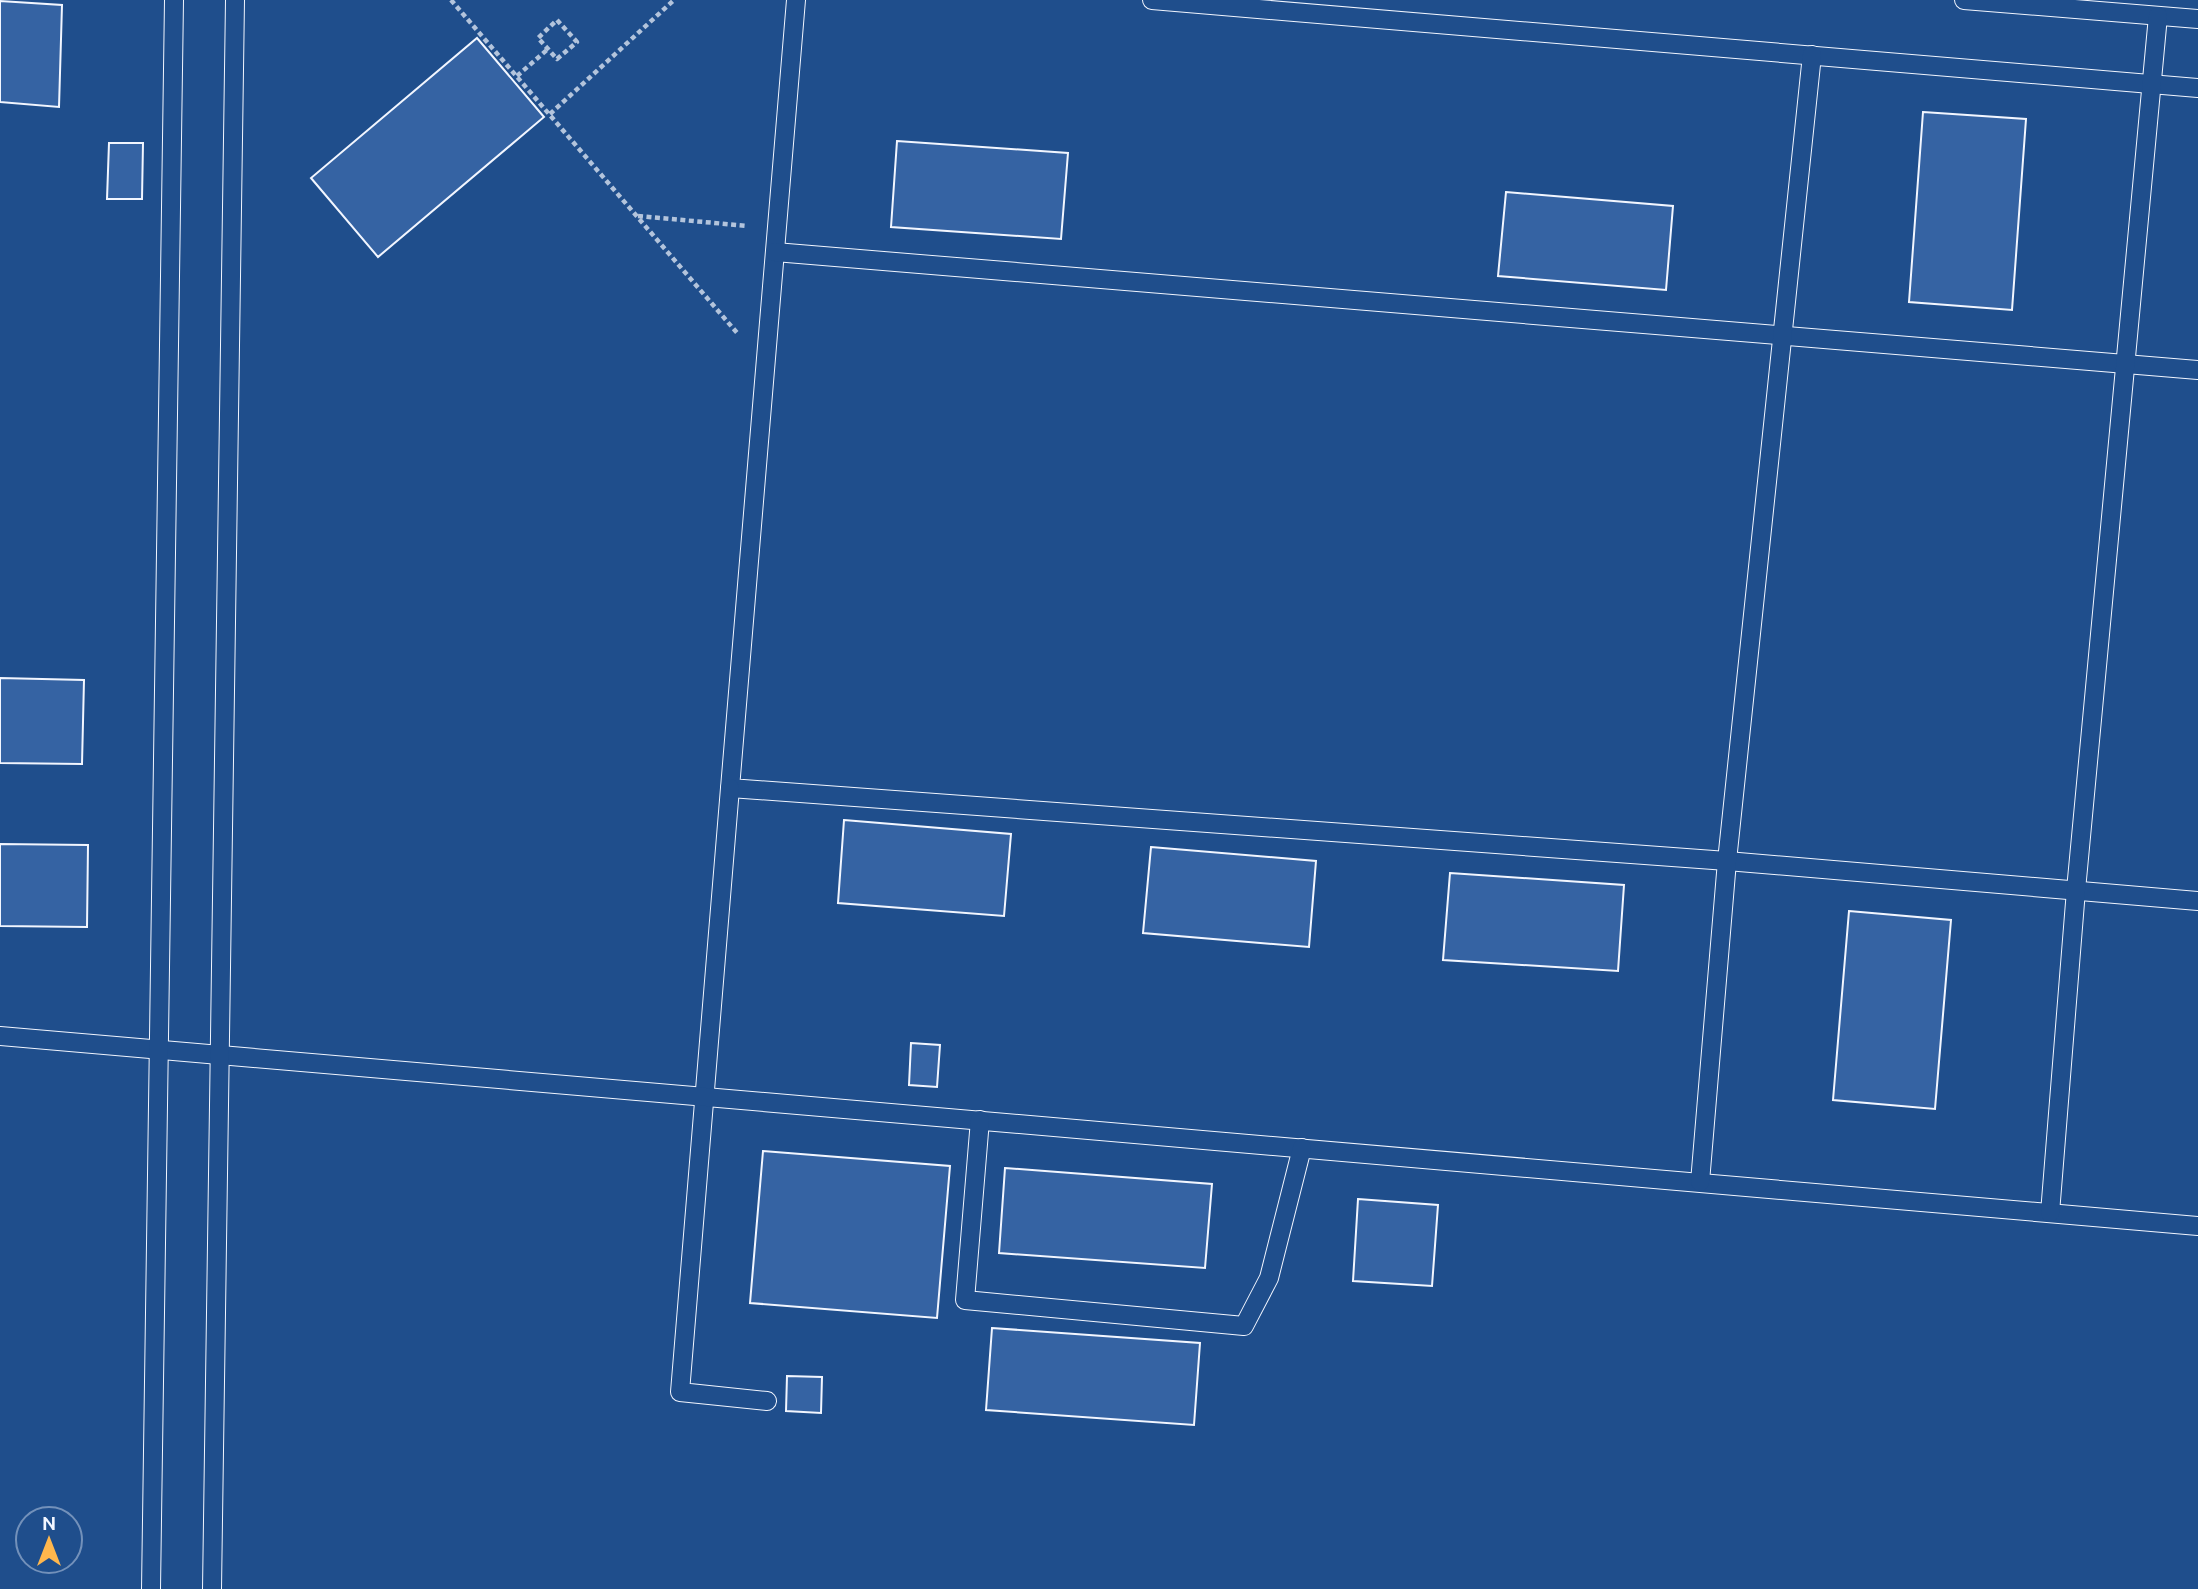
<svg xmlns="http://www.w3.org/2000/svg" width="2198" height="1589" viewBox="0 0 2198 1589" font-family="Ubuntu,sans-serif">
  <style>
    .building { fill: #3563a3; stroke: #f2f6ff; stroke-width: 2 }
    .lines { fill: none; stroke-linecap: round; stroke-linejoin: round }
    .service-casing { stroke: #f2f6ff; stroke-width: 20 }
    .path { stroke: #b3c4dc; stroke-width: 4.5; stroke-dasharray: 5 3.5; stroke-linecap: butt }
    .service { stroke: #1f4e8c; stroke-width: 18 }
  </style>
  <rect width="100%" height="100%" fill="#1f4e8c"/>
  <g class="building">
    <path d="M 0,1 L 62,5 L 59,107 L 0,102 Z"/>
    <path d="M 477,38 L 544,117 L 378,257 L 311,178 Z"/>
    <path d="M 1923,112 L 2026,119 L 2012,310 L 1909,302 Z"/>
    <path d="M 897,141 L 1068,153 L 1061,239 L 891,227 Z"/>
    <path d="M 109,143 L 143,143 L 142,199 L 107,199 Z"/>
    <path d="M 1506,192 L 1673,206 L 1666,290 L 1498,276 Z"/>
    <path d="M 0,678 L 84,680 L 82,764 L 0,763 Z"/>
    <path d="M 844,820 L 1011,834 L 1004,916 L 838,903 Z"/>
    <path d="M 0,844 L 88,845 L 87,927 L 0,926 Z"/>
    <path d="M 1151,847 L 1316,861 L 1309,947 L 1143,933 Z"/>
    <path d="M 1450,873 L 1624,885 L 1618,971 L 1443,960 Z"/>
    <path d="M 1849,911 L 1951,920 L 1935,1109 L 1833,1100 Z"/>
    <path d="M 911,1043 L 940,1045 L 937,1087 L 909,1085 Z"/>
    <path d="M 763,1151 L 950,1166 L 937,1318 L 750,1303 Z"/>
    <path d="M 1005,1168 L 1212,1184 L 1205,1268 L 999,1253 Z"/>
    <path d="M 1358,1199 L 1438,1205 L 1432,1286 L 1353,1281 Z"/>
    <path d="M 992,1328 L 1200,1343 L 1194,1425 L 986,1410 Z"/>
    <path d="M 787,1376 L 822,1377 L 821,1413 L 786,1411 Z"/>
  </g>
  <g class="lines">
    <g class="service-casing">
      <g id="service">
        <path d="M 796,0 L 730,788 L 1727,861 L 2198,901"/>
        <path d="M 1152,0 L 2198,88"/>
        <path d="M 1964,0 L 2198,19"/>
        <path d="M 775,252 L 2198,370"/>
        <path d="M 730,788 L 680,1392 L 767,1401"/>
        <path d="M 0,1036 L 2198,1226"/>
        <path d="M 980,1120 L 965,1300 L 1244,1326 L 1269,1278 L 1302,1148"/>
        <path d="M 1700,1182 L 1727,861 L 1812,55"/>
        <path d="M 2050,1213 L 2076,890 L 2158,16"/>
        <path d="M 151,1589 L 174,0"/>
        <path d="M 212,1589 L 235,0"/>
      </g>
    </g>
    <g class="path">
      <path d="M 451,0 L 738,334"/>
      <path d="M 557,20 L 577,42 L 557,59 L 538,38 Z"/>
      <path d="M 517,76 L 548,49"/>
      <path d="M 550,114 L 674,0"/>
      <path d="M 638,216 L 748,226"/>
    </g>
    <use href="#service" class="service"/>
  </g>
  <g transform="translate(49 1540)"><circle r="33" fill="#1f4e8c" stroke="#7391ba" stroke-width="2"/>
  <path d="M0-5L12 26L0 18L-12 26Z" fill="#ffb74d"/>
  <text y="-10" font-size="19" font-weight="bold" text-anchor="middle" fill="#f2f6ff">N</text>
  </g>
</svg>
